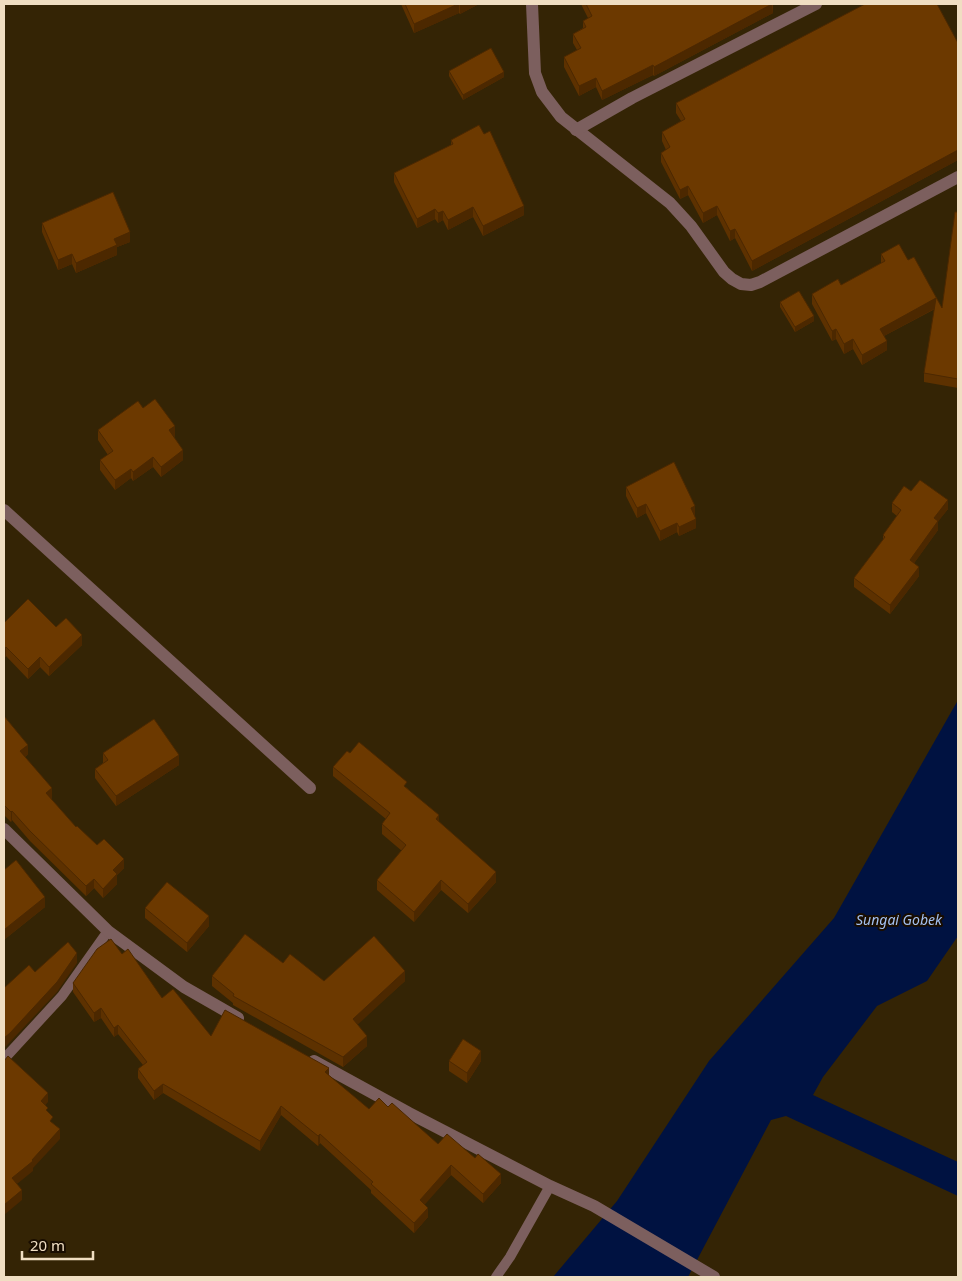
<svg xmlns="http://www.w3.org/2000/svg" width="962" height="1281" viewBox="0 0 962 1281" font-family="'Noto Sans',sans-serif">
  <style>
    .water { fill: #001241 }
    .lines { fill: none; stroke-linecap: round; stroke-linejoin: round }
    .service { stroke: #7c5f5e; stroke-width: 10 }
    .minor { stroke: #7c5f5e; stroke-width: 12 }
    .wall { fill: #5d3100 }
    .shaded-wall { fill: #4c2800 }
    .building { fill: #6c3900; stroke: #4c2800 }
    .labels { text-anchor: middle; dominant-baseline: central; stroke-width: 4; stroke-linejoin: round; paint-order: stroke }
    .water-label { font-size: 14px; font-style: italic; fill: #a4c1f1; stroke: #190d00 }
  </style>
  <rect width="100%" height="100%" fill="#342405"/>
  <path class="water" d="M 958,700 L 958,936 L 927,981 L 877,1006 L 823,1077 L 813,1095 L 958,1162 L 958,1196 L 786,1116 L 771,1120 L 688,1277 L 553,1277 L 617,1201 L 709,1061 L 834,918 Z"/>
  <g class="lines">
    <g class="service">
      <path d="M 4,1059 L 62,996 L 108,931"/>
      <path d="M 496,1277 L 510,1257 L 550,1186"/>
    </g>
    <g class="minor">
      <path d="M 532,4 L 535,73 L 542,92 L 561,117 L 670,203 L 691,226 L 724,272 L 732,279 L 741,284 L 751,285 L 760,282 L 958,177"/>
      <path d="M 576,130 L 632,98 L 816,4"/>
      <path d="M 4,510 L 310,788"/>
      <path d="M 4,829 L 108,931 L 184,987 L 238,1018"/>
      <path d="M 314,1061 L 409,1113 L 550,1186 L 594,1206 L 714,1277"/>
    </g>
  </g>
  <g class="wall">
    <path d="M 401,4 L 479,4 L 460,14 L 459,13 L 414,33 Z"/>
    <path d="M 581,4 L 773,4 L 773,13 L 654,76 L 653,75 L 602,100 L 596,87 L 579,96 L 564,67 L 564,57 L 577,50 L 573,43 L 573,34 L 583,28 L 583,21 L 588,18 Z"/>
    <path d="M 958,43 L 958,160 L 752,271 L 735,238 L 730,241 L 717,215 L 703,223 L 688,195 L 680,199 L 661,162 L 661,153 L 666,150 L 662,141 L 662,132 L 681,121 L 676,113 L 676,103 Z"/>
    <path d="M 449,71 L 504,77 L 463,100 L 449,76 Z"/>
    <path d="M 451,140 L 524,215 L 483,236 L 473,217 L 448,230 L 443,220 L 438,223 L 435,219 L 417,228 L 394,182 L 394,173 L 451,145 Z"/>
    <path d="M 958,212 L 958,388 L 924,382 L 924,373 L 935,309 L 884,336 L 887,350 L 862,365 L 853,349 L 844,354 L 836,339 L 832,341 L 812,304 L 812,294 L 841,285 L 881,263 L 881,254 L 908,260 L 942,308 Z"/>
    <path d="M 42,223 L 130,242 L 117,247 L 117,255 L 76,273 L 72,264 L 58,270 L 42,232 Z"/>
    <path d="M 780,302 L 814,321 L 795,332 L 780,307 Z"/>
    <path d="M 143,408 L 175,436 L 174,437 L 183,460 L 161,477 L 153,467 L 133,481 L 131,478 L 115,490 L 100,470 L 100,460 L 108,455 L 98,440 L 98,430 Z"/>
    <path d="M 626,487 L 695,515 L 694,516 L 696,528 L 679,536 L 677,532 L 660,541 L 646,513 L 637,518 L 626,496 Z"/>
    <path d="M 911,491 L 948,509 L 938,521 L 938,530 L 914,563 L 919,576 L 890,614 L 854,587 L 854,578 L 883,540 L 883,535 L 897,516 L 892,512 L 892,503 Z"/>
    <path d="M 4,623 L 56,627 L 82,645 L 49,676 L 40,667 L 28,679 L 6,656 L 4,659 Z"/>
    <path d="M 4,716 L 28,754 L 25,757 L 52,798 L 51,799 L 76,827 L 124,868 L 117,875 L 117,884 L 103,898 L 94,888 L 86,896 L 30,841 L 12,820 L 11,822 L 4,815 Z"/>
    <path d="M 103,753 L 179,765 L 116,806 L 95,778 L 95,769 L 103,763 Z"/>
    <path d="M 350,753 L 407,788 L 496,882 L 468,913 L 441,890 L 414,922 L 377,890 L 377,880 L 402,851 L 382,834 L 382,824 L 386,819 L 333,776 L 333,767 Z"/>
    <path d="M 4,870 L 45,907 L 5,939 L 4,937 Z"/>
    <path d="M 145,908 L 209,926 L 187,952 L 145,918 Z"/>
    <path d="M 122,954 L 162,998 L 211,1036 L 329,1076 L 369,1109 L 388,1107 L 438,1144 L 501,1183 L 483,1203 L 451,1175 L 424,1204 L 428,1217 L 414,1233 L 371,1193 L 371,1190 L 320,1143 L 318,1146 L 281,1115 L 260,1151 L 163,1093 L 154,1100 L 138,1078 L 138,1069 L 143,1065 L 118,1034 L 114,1037 L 101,1018 L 94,1022 L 73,992 L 73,983 Z"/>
    <path d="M 283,963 L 324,981 L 405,981 L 357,1024 L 367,1046 L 343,1067 L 233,1005 L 233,1003 L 212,986 L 212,976 Z"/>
    <path d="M 449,1061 L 481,1061 L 467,1083 L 449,1071 Z"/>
  </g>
  <g class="shaded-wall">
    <path d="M 458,4 L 459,4 L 459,13 L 414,33 L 414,24 Z"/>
    <path d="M 460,4 L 479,4 L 460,14 Z"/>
    <path d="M 772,4 L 773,13 L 654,76 L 654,67 Z"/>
    <path d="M 653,65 L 653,75 L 602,100 L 602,91 Z"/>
    <path d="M 504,72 L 504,77 L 463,100 L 463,95 Z"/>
    <path d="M 596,78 L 596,87 L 579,96 L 579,86 Z"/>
    <path d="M 958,150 L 958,160 L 752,271 L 752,261 Z"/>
    <path d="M 688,186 L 688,195 L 680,199 L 680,190 Z"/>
    <path d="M 524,206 L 524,215 L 483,236 L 483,226 Z"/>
    <path d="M 717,206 L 717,215 L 703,223 L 703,213 Z"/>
    <path d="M 473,207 L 473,217 L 448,230 L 448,220 Z"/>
    <path d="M 435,209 L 435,219 L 417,228 L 417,219 Z"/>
    <path d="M 443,211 L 443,220 L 438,223 L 438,213 Z"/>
    <path d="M 735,229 L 735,238 L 730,241 L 730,231 Z"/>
    <path d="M 130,232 L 130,242 L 117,247 L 117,255 L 76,273 L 76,263 L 114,239 Z"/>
    <path d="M 72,254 L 72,264 L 58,270 L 58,260 Z"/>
    <path d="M 936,298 L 936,308 L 880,338 L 880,329 Z"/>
    <path d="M 814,316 L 814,321 L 795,332 L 795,327 Z"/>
    <path d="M 836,329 L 836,339 L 832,341 L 832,331 Z"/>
    <path d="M 853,339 L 853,349 L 844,354 L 844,344 Z"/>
    <path d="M 887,341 L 887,350 L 862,365 L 862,355 Z"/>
    <path d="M 175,426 L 175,436 L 169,440 L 169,430 Z"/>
    <path d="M 183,450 L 183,460 L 161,477 L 161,467 Z"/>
    <path d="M 153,457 L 153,467 L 133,481 L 133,472 Z"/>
    <path d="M 131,469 L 131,478 L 115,490 L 115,480 Z"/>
    <path d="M 948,500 L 948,509 L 934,527 L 934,518 Z"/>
    <path d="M 646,504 L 646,513 L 637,518 L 637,508 Z"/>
    <path d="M 695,506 L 695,515 L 691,518 L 691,508 Z"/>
    <path d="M 696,519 L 696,528 L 679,536 L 679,527 Z"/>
    <path d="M 938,521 L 938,530 L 910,569 L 910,560 Z"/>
    <path d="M 677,523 L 677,532 L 660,541 L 660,531 Z"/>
    <path d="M 919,567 L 919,576 L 890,614 L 890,605 Z"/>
    <path d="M 82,635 L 82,645 L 49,676 L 49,667 Z"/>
    <path d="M 6,647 L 6,656 L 4,659 L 4,649 Z"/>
    <path d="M 40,657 L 40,667 L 28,679 L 28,669 Z"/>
    <path d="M 28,745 L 28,754 L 20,761 L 20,751 Z"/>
    <path d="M 179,755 L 179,765 L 116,806 L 116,796 Z"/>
    <path d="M 52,788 L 52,798 L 46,803 L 46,793 Z"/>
    <path d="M 12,811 L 12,820 L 11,822 L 11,812 Z"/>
    <path d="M 439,815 L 439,825 L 436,819 Z"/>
    <path d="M 124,859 L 124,868 L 117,875 L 117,884 L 103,898 L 103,889 L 113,870 Z"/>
    <path d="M 496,872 L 496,882 L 468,913 L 468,904 Z"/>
    <path d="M 94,879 L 94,888 L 86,896 L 86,886 Z"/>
    <path d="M 441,880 L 441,890 L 414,922 L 414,912 Z"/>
    <path d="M 45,897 L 45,907 L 5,939 L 5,929 Z"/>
    <path d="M 209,916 L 209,926 L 187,952 L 187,943 Z"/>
    <path d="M 77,953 L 77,963 L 57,992 L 10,1042 L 4,1048 L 4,1038 Z"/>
    <path d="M 405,971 L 405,981 L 353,1029 L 353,1019 Z"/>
    <path d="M 101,1008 L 101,1018 L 94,1022 L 94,1013 Z"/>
    <path d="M 118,1025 L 118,1034 L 114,1037 L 114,1028 Z"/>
    <path d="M 367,1036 L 367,1046 L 343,1067 L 343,1057 Z"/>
    <path d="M 481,1051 L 481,1061 L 467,1083 L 467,1073 Z"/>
    <path d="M 329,1068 L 329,1078 L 325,1072 Z"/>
    <path d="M 163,1084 L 163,1093 L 154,1100 L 154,1091 Z"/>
    <path d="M 48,1093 L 48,1102 L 41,1110 L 41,1101 Z"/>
    <path d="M 281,1106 L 281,1115 L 260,1151 L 260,1141 Z"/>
    <path d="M 60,1129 L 60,1139 L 33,1168 L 33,1171 L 12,1188 L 12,1178 L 32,1160 Z"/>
    <path d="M 320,1134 L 320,1143 L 318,1146 L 318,1136 Z"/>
    <path d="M 451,1165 L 451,1175 L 420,1210 L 420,1200 Z"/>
    <path d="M 501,1174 L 501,1183 L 483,1203 L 483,1194 Z"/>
    <path d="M 22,1190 L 22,1200 L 4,1215 L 4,1205 Z"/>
    <path d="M 428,1208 L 428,1217 L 414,1233 L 414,1223 Z"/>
  </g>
  <g class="building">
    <path d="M 405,4 L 458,4 L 414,24 Z"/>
    <path d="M 586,4 L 772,4 L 654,67 L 653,65 L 602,91 L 596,78 L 579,86 L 564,57 L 581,48 L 573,34 L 586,27 L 583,21 L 592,16 Z"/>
    <path d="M 865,4 L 937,4 L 958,43 L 958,150 L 752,261 L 735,229 L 730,231 L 717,206 L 703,213 L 688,186 L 680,190 L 661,153 L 670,147 L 662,132 L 685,119 L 676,103 Z"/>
    <path d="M 491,48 L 504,72 L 463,95 L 449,71 Z"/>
    <path d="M 479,125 L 484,134 L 490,131 L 524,206 L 483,226 L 473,207 L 448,220 L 443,211 L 438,213 L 435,209 L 417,219 L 394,173 L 453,144 L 451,140 Z"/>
    <path d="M 113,192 L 130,232 L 114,239 L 117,245 L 76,263 L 72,254 L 58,260 L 42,223 Z"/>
    <path d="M 955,212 L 958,212 L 958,379 L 924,373 L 936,298 L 880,329 L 887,341 L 862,355 L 853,339 L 844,344 L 836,329 L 832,331 L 812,294 L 838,279 L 841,285 L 885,261 L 881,254 L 899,244 L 908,260 L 914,257 L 942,308 Z"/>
    <path d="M 799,291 L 814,316 L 795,327 L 780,302 Z"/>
    <path d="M 155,399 L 175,426 L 169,430 L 183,450 L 161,467 L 153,457 L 133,472 L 131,469 L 115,480 L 100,460 L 113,451 L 98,430 L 138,401 L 143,408 Z"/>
    <path d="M 674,462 L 695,506 L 691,508 L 696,519 L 679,527 L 677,523 L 660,531 L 646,504 L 637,508 L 626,487 Z"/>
    <path d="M 920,480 L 948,500 L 934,518 L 938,521 L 910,560 L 919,567 L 890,605 L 854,578 L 885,537 L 883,535 L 901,510 L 892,503 L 904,486 L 911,491 Z"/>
    <path d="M 28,599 L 56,627 L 66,618 L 82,635 L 49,667 L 40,657 L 28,669 L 6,647 L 4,649 L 4,623 Z"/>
    <path d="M 4,716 L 28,745 L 20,751 L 52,788 L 46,793 L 76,827 L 77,826 L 97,845 L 104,839 L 124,859 L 113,870 L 117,874 L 103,889 L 94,879 L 86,886 L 30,831 L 12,811 L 11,812 L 4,805 Z"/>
    <path d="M 154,719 L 179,755 L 116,796 L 95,769 L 108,760 L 103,753 Z"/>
    <path d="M 359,742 L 407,782 L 404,786 L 439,815 L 436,819 L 496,872 L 468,904 L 441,880 L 414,912 L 377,880 L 406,845 L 382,824 L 390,813 L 333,767 L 347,751 L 350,753 Z"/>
    <path d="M 16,860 L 45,897 L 5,929 L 4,928 L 4,870 Z"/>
    <path d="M 167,882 L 209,916 L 187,943 L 145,908 Z"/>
    <path d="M 245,934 L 283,963 L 290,954 L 324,981 L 374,936 L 405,971 L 353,1019 L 367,1036 L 343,1057 L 233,996 L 234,994 L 212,976 Z"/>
    <path d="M 111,939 L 122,954 L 128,949 L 162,998 L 173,989 L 211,1036 L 225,1010 L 329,1068 L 325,1072 L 369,1109 L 379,1098 L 388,1107 L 392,1103 L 438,1144 L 447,1134 L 475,1158 L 478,1154 L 501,1174 L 483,1194 L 451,1165 L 420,1200 L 428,1208 L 414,1223 L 371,1184 L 373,1182 L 320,1134 L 318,1136 L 281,1106 L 260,1141 L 163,1084 L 154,1091 L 138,1069 L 147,1062 L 118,1025 L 114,1028 L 101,1008 L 94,1013 L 73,983 L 97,949 Z"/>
    <path d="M 68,942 L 77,953 L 57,982 L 10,1033 L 4,1038 L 4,988 L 29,965 L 35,972 Z"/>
    <path d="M 463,1039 L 481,1051 L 467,1073 L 449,1061 Z"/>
    <path d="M 8,1056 L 48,1093 L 41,1101 L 48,1108 L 46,1110 L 53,1117 L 50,1121 L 60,1129 L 32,1160 L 33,1161 L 12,1178 L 22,1190 L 4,1205 L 4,1061 Z"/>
  </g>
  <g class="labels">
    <g class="water-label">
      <text x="899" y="919">Sungai Gobek</text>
    </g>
  </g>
  <rect width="962" height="1281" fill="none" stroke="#f0dec2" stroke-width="10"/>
  <path d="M22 1251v8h71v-8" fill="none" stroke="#f0dec2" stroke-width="2.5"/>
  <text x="30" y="1251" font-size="15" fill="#f0dec2" stroke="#190d00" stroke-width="4" paint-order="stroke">20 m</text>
</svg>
